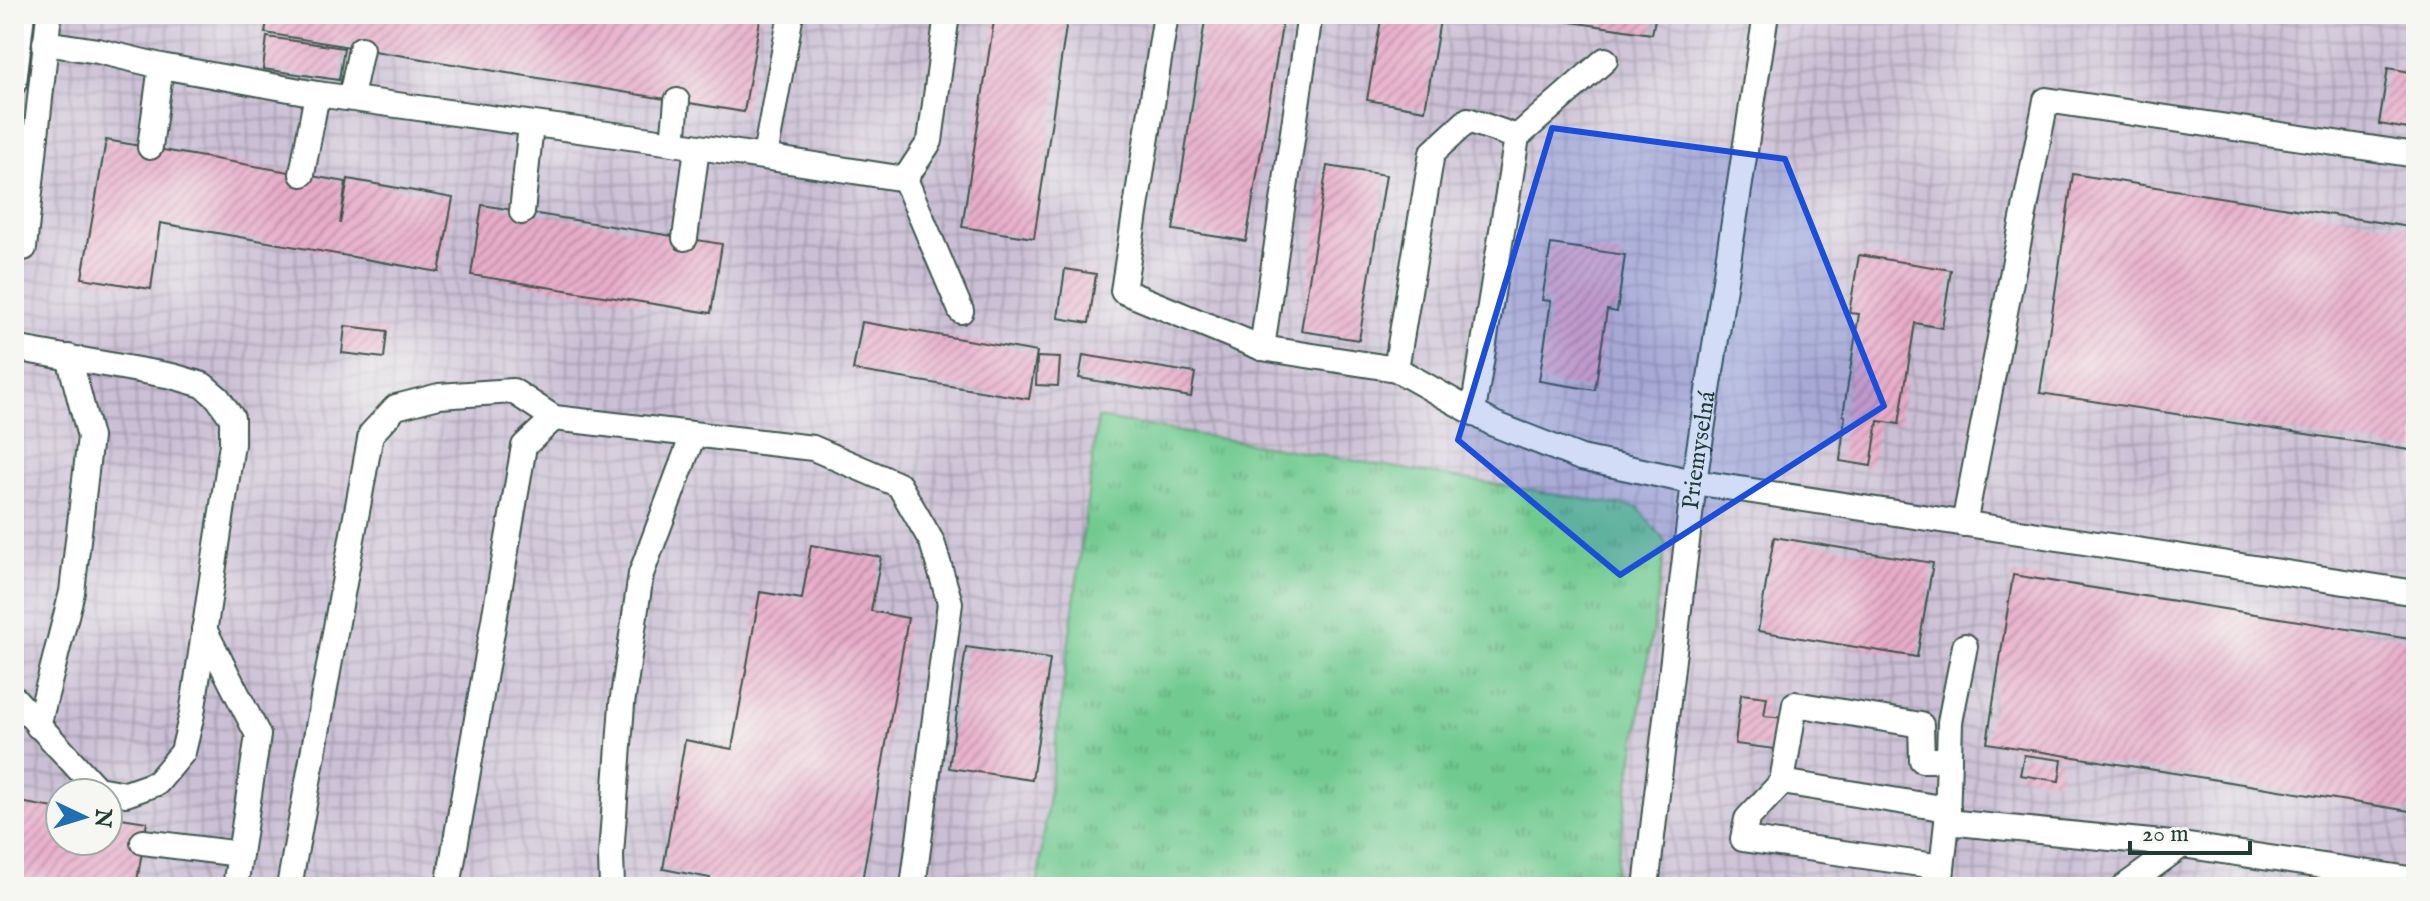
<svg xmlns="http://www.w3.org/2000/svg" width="2430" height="901" viewBox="0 0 2430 901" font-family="'IM FELL English',serif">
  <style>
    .industrial { fill: url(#industrial-grid); fill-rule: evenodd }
    .grass { fill: url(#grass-tufts); stroke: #488462; stroke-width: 2 }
    .building { fill: url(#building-hatch) }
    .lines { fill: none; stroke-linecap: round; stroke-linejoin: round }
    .service-casing { stroke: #3e564c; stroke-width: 28 }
    .service { stroke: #fff; stroke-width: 24 }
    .marked { fill: #1d4ed8; fill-opacity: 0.2; stroke: #1d4ed8; stroke-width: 6; stroke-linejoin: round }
    .labels { text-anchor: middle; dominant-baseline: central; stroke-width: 6; stroke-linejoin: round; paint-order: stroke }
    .street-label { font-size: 24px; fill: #1f3d34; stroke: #f6f6f2 }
  </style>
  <defs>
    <pattern id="industrial-grid" width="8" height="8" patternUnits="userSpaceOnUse" patternTransform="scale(2)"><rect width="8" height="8" fill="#cbbfd5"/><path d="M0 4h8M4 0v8" fill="none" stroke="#a49cae"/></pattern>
    <pattern id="grass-tufts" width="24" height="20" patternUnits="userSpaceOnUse" patternTransform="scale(2)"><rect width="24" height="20" fill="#71ca90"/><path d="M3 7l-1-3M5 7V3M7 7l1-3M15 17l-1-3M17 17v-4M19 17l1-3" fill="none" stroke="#5ca576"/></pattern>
    <pattern id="building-hatch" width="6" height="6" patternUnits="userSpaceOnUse" patternTransform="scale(2)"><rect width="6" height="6" fill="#e8acc9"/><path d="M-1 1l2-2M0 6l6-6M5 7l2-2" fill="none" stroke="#bb8da4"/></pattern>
  </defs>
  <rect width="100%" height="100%" fill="#f6f6f2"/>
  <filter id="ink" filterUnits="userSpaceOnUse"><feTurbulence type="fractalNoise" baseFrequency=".0125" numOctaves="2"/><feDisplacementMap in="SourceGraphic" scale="16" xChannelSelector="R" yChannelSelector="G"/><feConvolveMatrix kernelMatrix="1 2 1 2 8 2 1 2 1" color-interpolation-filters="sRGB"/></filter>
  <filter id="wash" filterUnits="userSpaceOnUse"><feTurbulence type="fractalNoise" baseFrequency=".006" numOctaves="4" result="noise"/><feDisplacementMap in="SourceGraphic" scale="32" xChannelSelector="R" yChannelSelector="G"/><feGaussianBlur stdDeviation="1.8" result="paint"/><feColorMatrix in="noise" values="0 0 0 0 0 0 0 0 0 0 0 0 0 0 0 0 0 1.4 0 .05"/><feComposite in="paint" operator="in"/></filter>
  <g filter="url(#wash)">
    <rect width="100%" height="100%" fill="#f1e7d1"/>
    <path class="industrial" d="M 14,14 L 2416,14 L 2416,887 L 14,887 ZM 60,793 L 108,793 L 108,841 L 60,841 Z"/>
    <path class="grass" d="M 1098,418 L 1638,508 L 1666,543 L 1613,887 L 1037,887 Z"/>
    <g id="blocks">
      <g class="building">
        <path d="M 268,14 L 761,14 L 744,112 L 265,33 Z"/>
        <path d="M 995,14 L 1068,14 L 1034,238 L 962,227 Z"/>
        <path d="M 1206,14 L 1284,14 L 1246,241 L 1173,230 Z"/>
        <path d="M 1382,14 L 1441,14 L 1425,110 L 1367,100 Z"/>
        <path d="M 1531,14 L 1656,14 L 1652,34 L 1531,16 Z"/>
        <path d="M 267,37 L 344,48 L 339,80 L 263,69 Z"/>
        <path d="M 2388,68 L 2416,73 L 2414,130 L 2379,124 Z"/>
        <path d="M 106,140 L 346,182 L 340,224 L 348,179 L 453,198 L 439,272 L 160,223 L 151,289 L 82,278 Z"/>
        <path d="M 1327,166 L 1386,175 L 1359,340 L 1301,331 Z"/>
        <path d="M 2073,174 L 2416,228 L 2416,451 L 2040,393 Z"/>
        <path d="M 482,205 L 722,244 L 711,313 L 471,275 Z"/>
        <path d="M 1551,244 L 1625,255 L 1617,312 L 1607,310 L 1595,390 L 1539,381 L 1551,301 L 1542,300 Z"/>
        <path d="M 1859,255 L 1951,270 L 1942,328 L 1915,323 L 1899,424 L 1878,421 L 1871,466 L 1840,461 L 1845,416 L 1843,415 L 1859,314 L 1849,313 Z"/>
        <path d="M 1065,269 L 1096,274 L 1089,323 L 1058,318 Z"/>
        <path d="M 862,322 L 1037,352 L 1029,399 L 853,370 Z"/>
        <path d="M 345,326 L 387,331 L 384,358 L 342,353 Z"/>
        <path d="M 1083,355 L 1195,373 L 1191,397 L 1079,378 Z"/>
        <path d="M 1037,357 L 1060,358 L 1058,386 L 1036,385 Z"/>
        <path d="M 1774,537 L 1933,563 L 1917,657 L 1758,631 Z"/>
        <path d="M 811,545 L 881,557 L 871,611 L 908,618 L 861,887 L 708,887 L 710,878 L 663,869 L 685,740 L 732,749 L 760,592 L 802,599 Z"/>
        <path d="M 2013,575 L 2416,640 L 2416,812 L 1987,743 Z"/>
        <path d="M 966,647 L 1050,659 L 1032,780 L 949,768 Z"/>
        <path d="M 1741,694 L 1767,697 L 1764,716 L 1785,718 L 1782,750 L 1735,744 Z"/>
        <path d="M 2024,755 L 2062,760 L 2059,781 L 2020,775 Z"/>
        <path d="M 14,801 L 60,809 L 60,841 L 108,841 L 108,816 L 147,822 L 136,887 L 14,887 Z"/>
      </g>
    </g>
  </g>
  <g filter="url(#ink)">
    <use href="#blocks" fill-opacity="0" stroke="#3e564c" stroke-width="2"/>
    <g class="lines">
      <g class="service-casing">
        <g id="service">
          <path d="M 1166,14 L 1123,291 L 1262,348 L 1396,369 L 1494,424 L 1581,458 L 1694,482 L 2416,593"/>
          <path d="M 45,43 L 98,51 L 161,66 L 317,94 L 673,143 L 905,179 L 930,141 L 947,14"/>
          <path d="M 14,83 L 22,14"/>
          <path d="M 351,97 L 361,49"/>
          <path d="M 1517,137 L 1605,60"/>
          <path d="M 673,143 L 677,101"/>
          <path d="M 150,147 L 161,66"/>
          <path d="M 765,156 L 791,14"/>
          <path d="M 302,174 L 317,94"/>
          <path d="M 905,179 L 961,311"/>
          <path d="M 522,212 L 531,124"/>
          <path d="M 685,238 L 697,148"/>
          <path d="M 24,248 L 49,14"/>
          <path d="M 14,348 L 172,376 L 203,385 L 218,398 L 232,418 L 232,444 L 192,714 L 183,752 L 157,783 L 126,794 L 97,789 L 14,698"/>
          <path d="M 1262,348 L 1310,14"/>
          <path d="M 1396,369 L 1432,153 L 1468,120 L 1517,137 L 1473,412"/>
          <path d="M 1964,524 L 2046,100 L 2416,155"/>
          <path d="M 204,629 L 258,735 L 235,887"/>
          <path d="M 38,726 L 72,592 L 90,437 L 69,357"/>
          <path d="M 1782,782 L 1948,809"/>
          <path d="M 1947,822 L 1950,722 L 1965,646"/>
          <path d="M 143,842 L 240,854"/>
          <path d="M 1942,867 L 1743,839 L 1747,819 L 1782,782 L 1795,704 L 1921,725 L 1922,760 L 1949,760"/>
          <path d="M 289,887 L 371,434 L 396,407 L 439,396 L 513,391 L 554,418"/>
          <path d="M 448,887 L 524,446 L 554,418 L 813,448 L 899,485 L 932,542 L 950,603 L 913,887"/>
          <path d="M 612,887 L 611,855 L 622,704 L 641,574 L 693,435"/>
          <path id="s1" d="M 1646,887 L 1694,482 L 1766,14"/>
          <path d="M 1940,887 L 1947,822 L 2182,845 L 2416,880"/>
          <path d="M 2124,887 L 2182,845"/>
        </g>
      </g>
      <use href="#service" class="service"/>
    </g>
  </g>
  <path class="marked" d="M 1552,128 L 1785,159 L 1884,406 L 1620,575 L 1458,440 Z"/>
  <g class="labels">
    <g class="street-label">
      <text stroke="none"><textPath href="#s1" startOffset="440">Priemyselná</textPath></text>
    </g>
  </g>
  <rect width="2430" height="901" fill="none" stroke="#f6f6f2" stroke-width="48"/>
  <g transform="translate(84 817) rotate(94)"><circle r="38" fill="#f6f6f2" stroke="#a0aca6" stroke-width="2"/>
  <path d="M0-6L14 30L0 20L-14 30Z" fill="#1f6fb2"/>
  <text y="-12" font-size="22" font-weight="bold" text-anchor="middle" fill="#1f3d34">N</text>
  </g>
  <path d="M2130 841v12h120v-12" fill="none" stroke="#1f3d34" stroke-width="4"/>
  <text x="2142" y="841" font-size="24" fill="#1f3d34" stroke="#f6f6f2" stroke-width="6" paint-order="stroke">20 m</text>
</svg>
